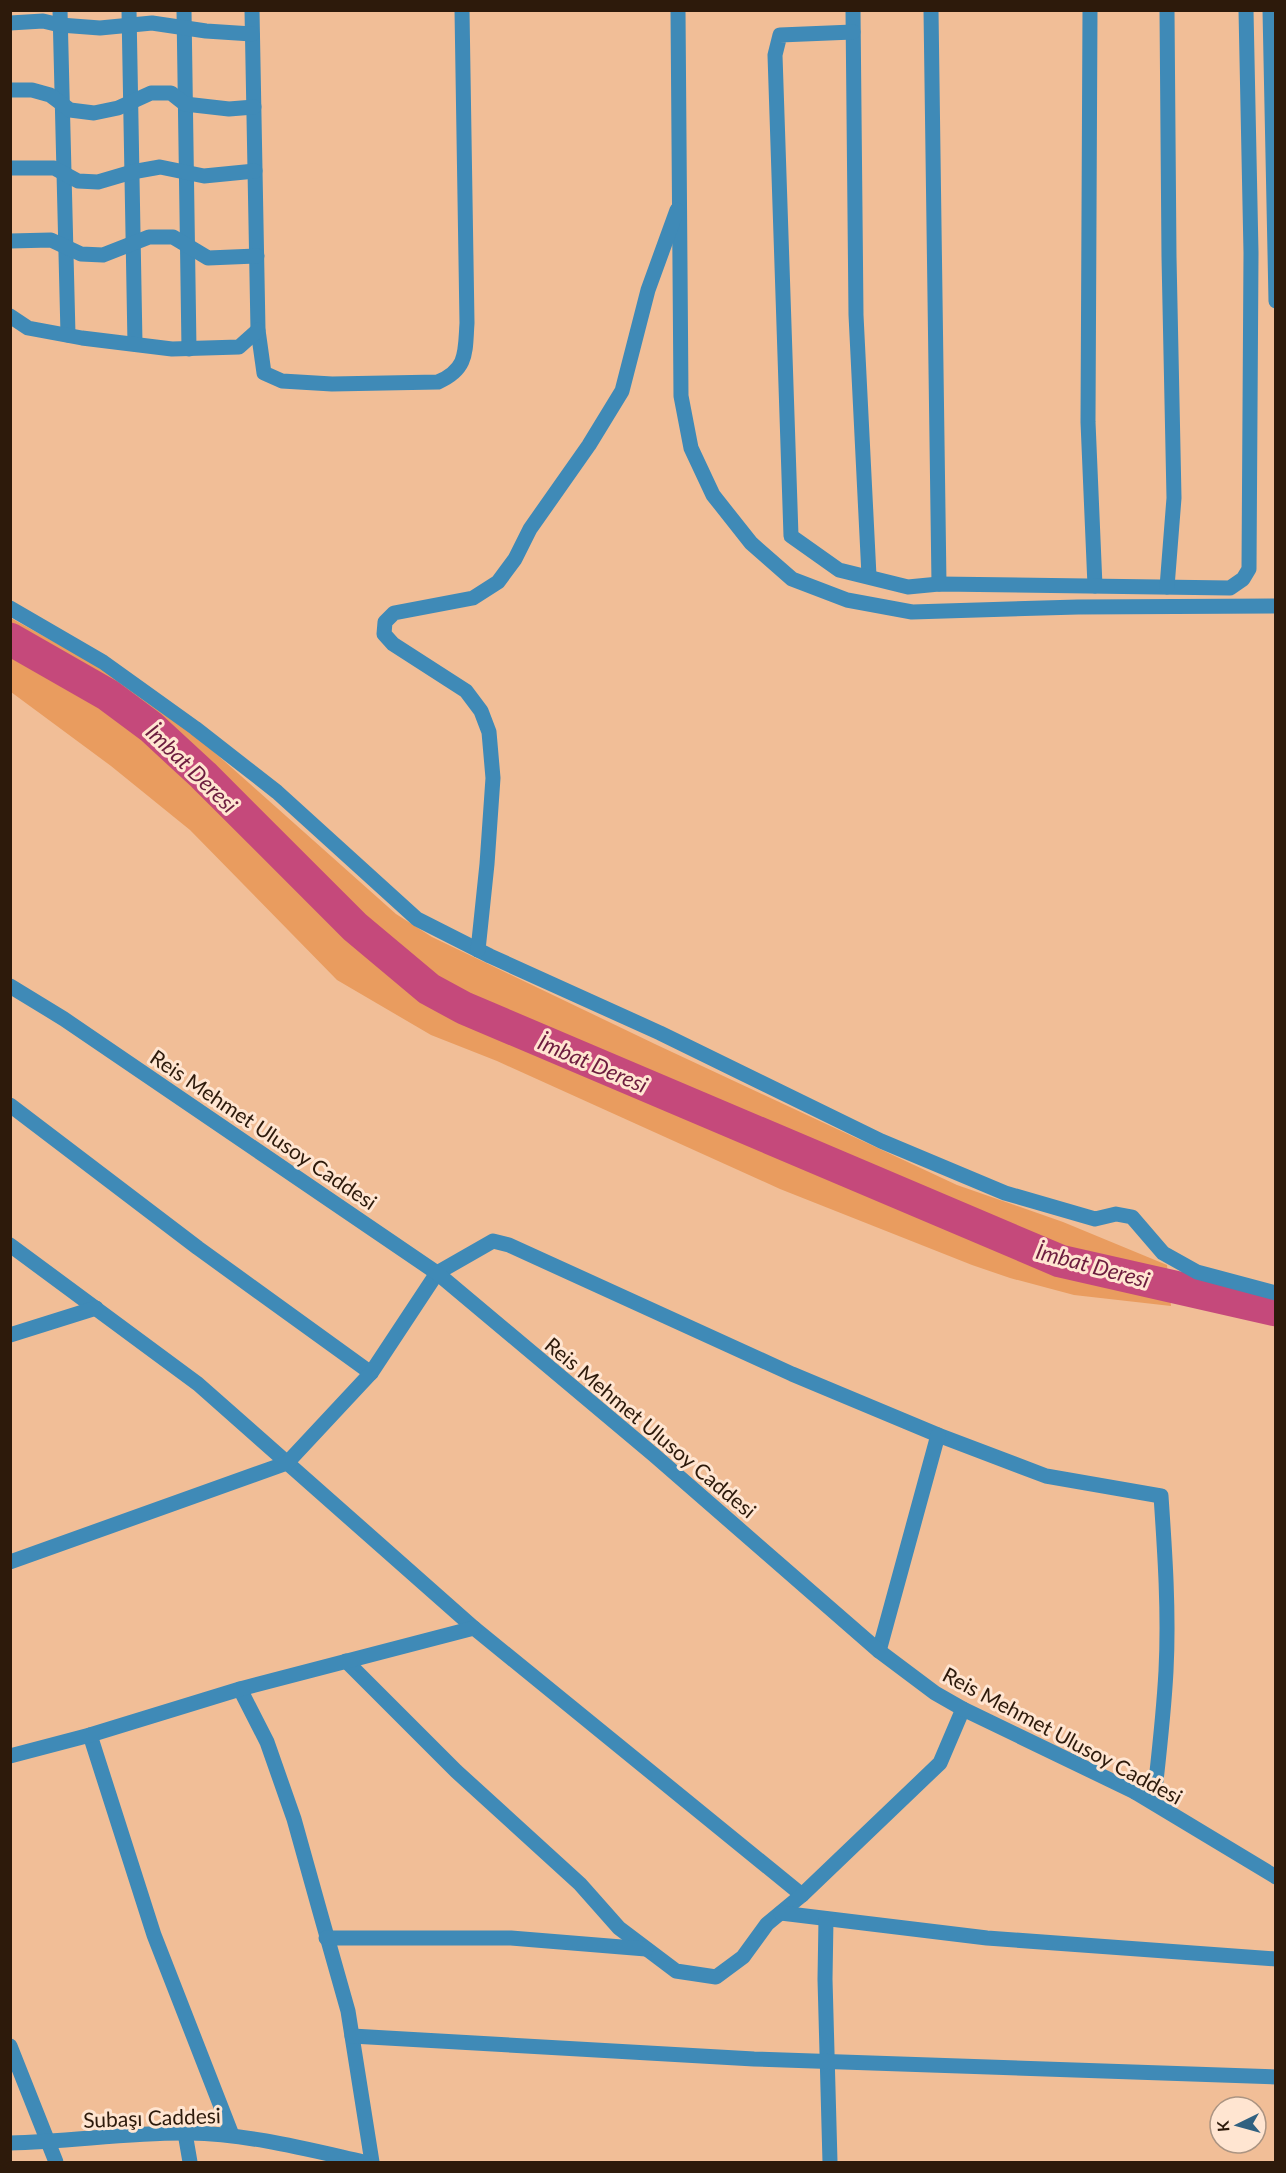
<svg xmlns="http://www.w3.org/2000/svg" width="1286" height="2173" viewBox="0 0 1286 2173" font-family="Lato,sans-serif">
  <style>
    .green { fill: #e99c5f }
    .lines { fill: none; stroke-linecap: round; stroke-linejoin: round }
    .river { stroke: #c5497b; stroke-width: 33 }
    .minor { stroke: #3f8ab7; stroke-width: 15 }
    .tertiary { stroke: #3f8ab7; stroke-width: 15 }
    .labels { text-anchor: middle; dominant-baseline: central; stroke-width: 6; stroke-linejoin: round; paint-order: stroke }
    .street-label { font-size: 21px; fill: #2d1a0b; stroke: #ffe5d1 }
    .water-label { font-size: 22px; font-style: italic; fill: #6c1c3e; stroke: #ffe5d1 }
  </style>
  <rect width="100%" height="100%" fill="#f1be97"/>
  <path class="green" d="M 11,618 L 101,668 L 177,719 L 396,914 L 432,937 L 657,1045 L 957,1185 L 1063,1222 L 1167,1265 L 1171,1306 L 1074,1295 L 1010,1278 L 972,1265 L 780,1189 L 497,1061 L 431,1035 L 337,980 L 190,830 L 111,766 L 11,692 Z"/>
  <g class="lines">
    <path class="river" d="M 10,639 L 108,695 L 151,727 L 203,775 L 355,927 L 429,989 L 464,1008 L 1060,1261 L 1276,1310"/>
    <g class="minor">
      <path d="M 60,10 L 68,335"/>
      <path d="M 129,10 L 135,344"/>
      <path d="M 184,10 L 189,349"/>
      <path d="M 252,10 L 258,330 L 264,373 L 282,381 L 332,384 L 438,382 C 468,369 465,352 467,323 L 462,10"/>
      <path d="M 678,10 L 681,396 L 691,448 L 713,495 L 751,543 L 792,579 L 847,600 L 912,612 L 1078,607 L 1276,606"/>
      <path d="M 853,10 L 856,315 L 869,576"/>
      <path d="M 931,10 L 939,584"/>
      <path d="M 1090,10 L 1088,422 L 1095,586"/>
      <path d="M 1270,10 L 1276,301"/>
      <path d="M 10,23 L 43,21 L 60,25 L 100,28 L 152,23 L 206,31 L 252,34"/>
      <path d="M 853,32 L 780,35 L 775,55 L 791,536 L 839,570 L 908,587 L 939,584 L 1230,588 L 1243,579 L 1249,569 L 1251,253 L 1246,10"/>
      <path d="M 10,90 L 32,90 L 50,95 L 70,110 L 94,113 L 118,108 L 151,93 L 171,93 L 185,104 L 229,109 L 254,107"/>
      <path d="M 10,168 L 54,168 L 78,181 L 98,182 L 132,172 L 160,167 L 204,176 L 255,171"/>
      <path d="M 10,241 L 51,240 L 81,254 L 103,255 L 149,237 L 173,237 L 208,258 L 257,256"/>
      <path d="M 10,316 L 28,328 L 82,338 L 172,349 L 239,347 L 258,330"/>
      <path d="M 1167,587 L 1174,498 L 1169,257 L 1167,10"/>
      <path d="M 10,608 L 103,662 L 195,728 L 277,792 L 417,919 L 490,956 L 660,1033 L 881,1141 L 1005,1193 L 1095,1219 L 1116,1214 L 1132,1217 L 1163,1253 L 1197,1272 L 1276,1293"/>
      <path d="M 478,950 L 487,864 L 493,778 L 489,732 L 481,711 L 466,691 L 393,644 L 384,634 L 385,622 L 394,613 L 473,598 L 498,582 L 515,559 L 530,529 L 589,445 L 622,391 L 648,290 L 677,210"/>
      <path d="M 10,1105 L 198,1248 L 371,1373"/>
      <path d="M 10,1245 L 198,1384 L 474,1628 L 802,1895"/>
      <path d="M 10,1335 L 96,1308"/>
      <path d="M 10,1562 L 287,1463 L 371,1373 L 437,1273 L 493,1241 L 509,1245 L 792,1374 L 938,1435 L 1046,1476 L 1161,1496 C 1165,1554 1169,1613 1166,1671 C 1164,1708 1160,1745 1156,1781 L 1135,1792"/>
      <path d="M 879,1651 L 938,1435"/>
      <path d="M 346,1661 L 456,1771 L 580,1884 L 619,1928 L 676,1971 L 716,1977 L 743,1957 L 767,1924 L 802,1895 L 940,1763 L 963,1709"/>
      <path d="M 240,1689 L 267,1742 L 294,1819 L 320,1912 L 348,2011 L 372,2162"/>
      <path d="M 90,1735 L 154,1935 L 232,2135"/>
      <path d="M 10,1756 L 90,1735 L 240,1689 L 474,1628"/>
      <path d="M 781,1913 L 987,1938 L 1276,1959"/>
      <path d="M 826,1919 L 825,1979 L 830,2162"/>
      <path d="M 326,1938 L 511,1938 L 646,1949"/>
      <path d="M 352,2036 L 754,2059 L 1276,2077"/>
      <path d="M 10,2046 L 56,2162"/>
      <path d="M 185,2133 L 190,2162"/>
    </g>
    <g class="tertiary">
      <path d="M 10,986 L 64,1019 L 437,1273 L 654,1455 L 879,1651 L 935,1693 L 963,1709 L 1135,1792 L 1276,1877"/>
      <path d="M 10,2143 C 70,2142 129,2132 189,2133 C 249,2134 306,2149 364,2162"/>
    </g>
  </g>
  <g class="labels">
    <g class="street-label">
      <text transform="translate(264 1129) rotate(34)">Reis Mehmet Ulusoy Caddesi</text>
      <text transform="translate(651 1427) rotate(40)">Reis Mehmet Ulusoy Caddesi</text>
      <text transform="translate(1063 1735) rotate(28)">Reis Mehmet Ulusoy Caddesi</text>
      <text transform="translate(152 2117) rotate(-2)">Subaşı Caddesi</text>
    </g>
    <g class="water-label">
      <text transform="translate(192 768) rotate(44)">İmbat Deresi</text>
      <text transform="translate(593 1063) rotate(23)">İmbat Deresi</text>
      <text transform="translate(1093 1265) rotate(15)">İmbat Deresi</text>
    </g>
  </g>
  <rect width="1286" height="2173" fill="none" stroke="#2d1a0b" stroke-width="24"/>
  <g transform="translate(1238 2125) rotate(265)"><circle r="28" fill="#ffe5d1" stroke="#ab9482" stroke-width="1.5"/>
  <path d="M0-4.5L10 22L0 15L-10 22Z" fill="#316180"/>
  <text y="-9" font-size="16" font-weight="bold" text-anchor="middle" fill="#2d1a0b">K</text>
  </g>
</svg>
